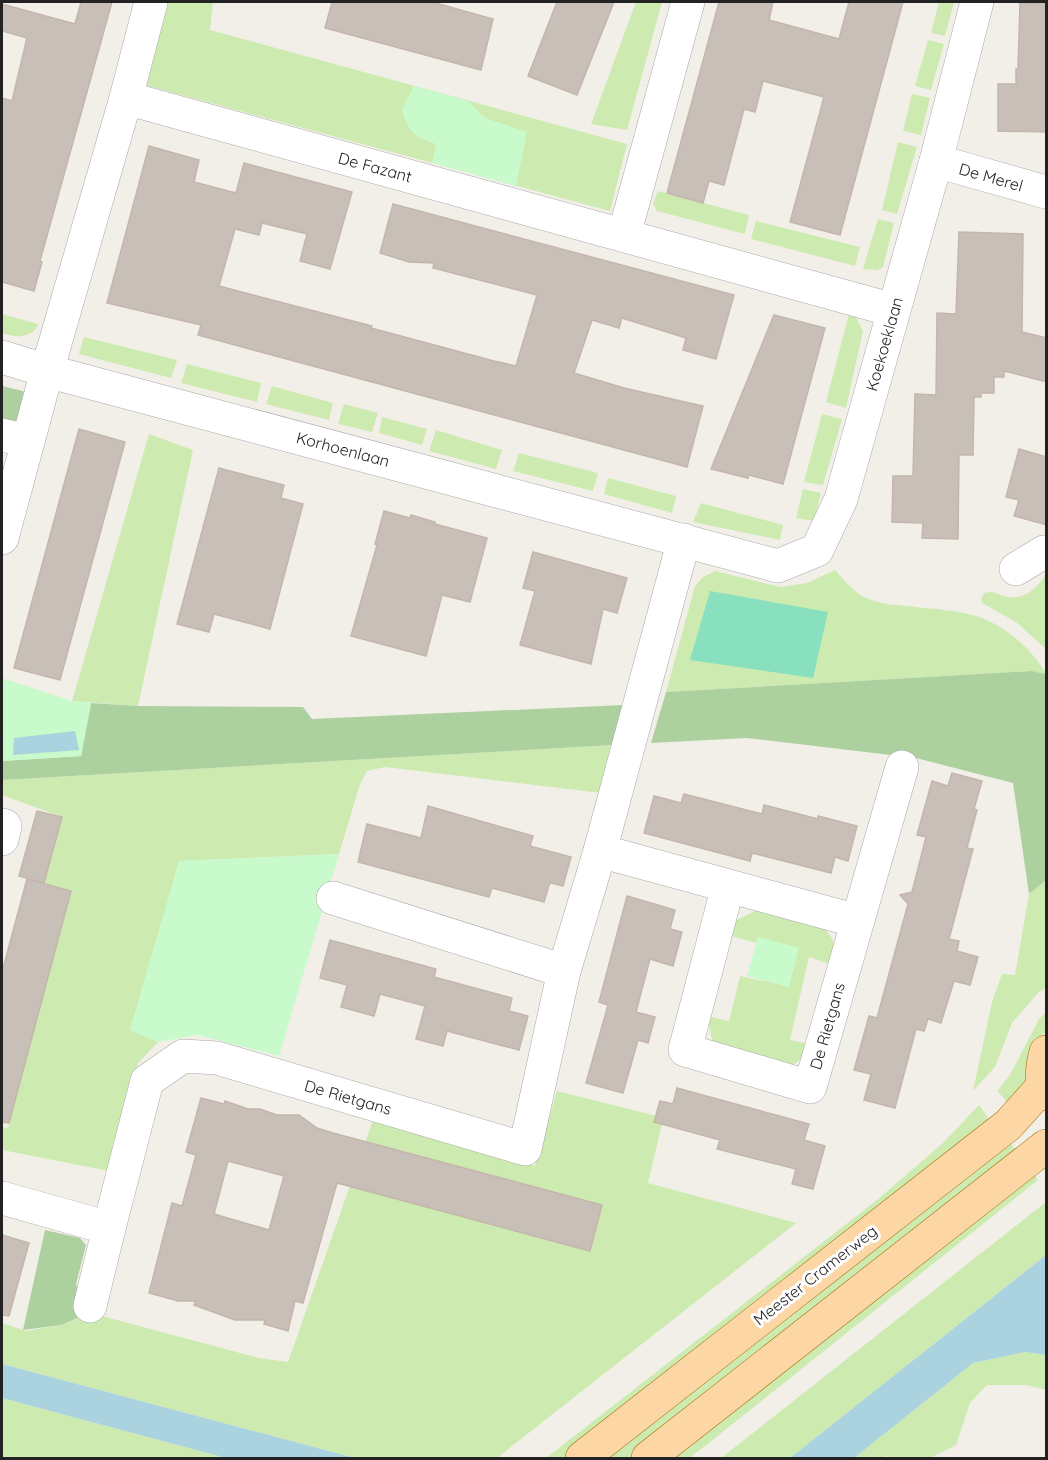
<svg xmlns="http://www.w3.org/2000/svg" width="1048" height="1460" viewBox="0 0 1048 1460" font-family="Quicksand,sans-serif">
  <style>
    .grass { fill: #cdebb0 }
    .forest { fill: #add19e }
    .park { fill: #c8facc }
    .pitch { fill: #88e0be }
    .water { fill: #aad3df }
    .building { fill: #c7bfb8; stroke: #c4b6ab; stroke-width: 1.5; fill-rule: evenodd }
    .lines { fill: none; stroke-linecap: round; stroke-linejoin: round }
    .minor-casing { stroke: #a9a9a9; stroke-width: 34 }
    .major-casing { stroke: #a06b00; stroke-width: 34 }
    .minor { stroke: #fff; stroke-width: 33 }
    .major { stroke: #fcd6a4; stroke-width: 33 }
    .labels { text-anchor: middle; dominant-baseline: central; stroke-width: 6; stroke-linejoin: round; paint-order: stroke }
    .street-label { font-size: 16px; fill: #222; stroke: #fff }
  </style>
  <rect width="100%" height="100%" fill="#f2efe9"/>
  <g class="grass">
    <path d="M 159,2 L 213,2 L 210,30 L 627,144 L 610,211 L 137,83 Z"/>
    <path d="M 636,2 L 662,2 L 627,130 L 591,124 Z"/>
    <path d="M 939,2 L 954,2 L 945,36 L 931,33 Z"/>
    <path d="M 928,40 L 944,44 L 931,90 L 915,86 Z"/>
    <path d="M 912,94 L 930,98 L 921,135 L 903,131 Z"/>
    <path d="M 898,142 L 917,147 L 897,214 L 882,210 Z"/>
    <path d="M 658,191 L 749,215 L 745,234 L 657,211 L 653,204 Z"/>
    <path d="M 878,219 L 894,223 L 883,267 L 877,270 L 863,269 Z"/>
    <path d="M 756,221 L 860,247 L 855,266 L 751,239 Z"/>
    <path d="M 2,314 L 38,324 C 31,340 16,337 2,333 Z"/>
    <path d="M 849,314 L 855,315 L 863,331 L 846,408 L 826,402 Z"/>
    <path d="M 84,337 L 177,360 L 171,378 L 79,354 Z"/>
    <path d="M 187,364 L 261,383 L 257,402 L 181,383 Z"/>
    <path d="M 272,386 L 333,403 L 329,420 L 266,404 Z"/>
    <path d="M 344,404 L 378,413 L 372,432 L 338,424 Z"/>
    <path d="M 822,414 L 842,419 L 823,485 L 804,482 Z"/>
    <path d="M 382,417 L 427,429 L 422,445 L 379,433 Z"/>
    <path d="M 436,430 L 502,450 L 496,469 L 429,451 Z"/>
    <path d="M 149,434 L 193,450 L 138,706 L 72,701 Z"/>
    <path d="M 519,453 L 598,473 L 593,491 L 513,471 Z"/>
    <path d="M 608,478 L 676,496 L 672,513 L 604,494 Z"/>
    <path d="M 803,489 L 821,493 L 814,521 L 796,518 Z"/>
    <path d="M 701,503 L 783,525 L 780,540 L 693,522 Z"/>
    <path d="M 835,570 C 844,580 853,592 866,598 C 881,605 900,605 916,607 C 934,609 954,610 972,615 C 1001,622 1032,648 1046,674 L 1032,671 L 666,692 L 695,586 L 703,577 L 715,571 L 781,587 L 807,583 Z"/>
    <path d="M 1046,572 L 1046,649 L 1016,622 L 982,603 L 981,599 L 984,593 C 993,590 999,595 1008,597 C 1025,600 1041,586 1046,572 Z"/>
    <path d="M 613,745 L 601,793 L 385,767 L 367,771 L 360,784 L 339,854 L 180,861 L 130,1030 L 158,1042 L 138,1063 L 109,1171 L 2,1150 L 2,1127 L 8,1128 L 71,891 L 44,883 L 62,817 L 2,795 L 2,780 Z"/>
    <path d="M 1046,880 L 1046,988 L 1038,993 L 1012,1023 L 995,1067 L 973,1091 L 992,1002 L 1002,974 L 1015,975 L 1029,894 Z"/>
    <path d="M 759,909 L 825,929 L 832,938 L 835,949 L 832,965 L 809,957 L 790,1040 L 812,1045 C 804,1058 798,1063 784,1069 L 713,1044 L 707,1016 L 729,1021 L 740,976 L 789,986 L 758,938 L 756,943 L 728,935 L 735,921 Z"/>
    <path d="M 1046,1012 L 1046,1031 C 1030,1048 1036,1076 1027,1089 C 1023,1095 1016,1101 1011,1106 L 997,1091 L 1010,1075 L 1039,1019 Z"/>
    <path d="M 557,1091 L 657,1116 L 663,1120 L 648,1183 L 796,1223 L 497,1458 L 355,1458 L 2,1364 L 2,1323 L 26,1331 L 61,1325 L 91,1313 L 259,1358 L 288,1362 L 373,1120 L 535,1166 Z"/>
    <path d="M 979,1105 L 991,1122 L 570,1458 L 546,1458 L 877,1200 L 943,1143 Z"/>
    <path d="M 1007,1139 L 1019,1154 L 630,1458 L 602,1458 Z"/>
    <path d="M 1030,1168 L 1038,1180 L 705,1446 L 689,1458 L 662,1458 Z"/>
    <path d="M 1046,1202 L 1046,1255 L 790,1458 L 721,1458 Z"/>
    <path d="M 1025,1352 L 1046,1355 L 1046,1390 L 1026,1385 L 987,1385 L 970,1403 L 956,1445 L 930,1458 L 892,1458 L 885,1456 L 882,1458 L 854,1458 L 973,1363 Z"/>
    <path d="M 2,1398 L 226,1458 L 2,1458 Z"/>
  </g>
  <g class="forest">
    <path d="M 2,386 L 23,391 L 26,401 L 18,419 L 11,424 L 2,421 Z"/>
    <path d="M 1032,671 L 1046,674 L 1046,880 L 1029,894 L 1013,783 L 916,758 L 747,738 L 651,743 L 666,692 Z"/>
    <path d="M 91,703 L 138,706 L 303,707 L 312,719 L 623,705 L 613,745 L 2,780 L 2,761 L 81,756 Z"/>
    <path d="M 45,1230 L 80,1238 L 86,1245 L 76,1284 L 87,1314 L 61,1325 L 23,1330 Z"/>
  </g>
  <g class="park">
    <path d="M 414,86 L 468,101 L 485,118 L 527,132 L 516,186 L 432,163 L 436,144 C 415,137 407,131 402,109 Z"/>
    <path d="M 2,678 L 72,701 L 91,703 L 81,756 L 2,761 Z"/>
    <path d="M 339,854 L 279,1056 L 198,1035 L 158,1042 L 130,1030 L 179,861 Z"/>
    <path d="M 758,937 L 799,948 L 789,987 L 747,976 Z"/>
  </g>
  <path class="pitch" d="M 710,591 L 828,612 L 813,678 L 690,660 Z"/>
  <g class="water">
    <path d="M 75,731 L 79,750 L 13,755 L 14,738 Z"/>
    <path d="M 1046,1255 L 1046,1355 L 1025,1352 L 973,1363 L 854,1458 L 790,1458 Z"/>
    <path d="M 2,1364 L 355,1458 L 226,1458 L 2,1398 Z"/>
  </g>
  <g class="building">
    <path d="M 81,2 L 112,2 L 40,261 L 42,262 L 34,291 L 2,282 L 2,98 L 12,101 L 27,38 L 2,31 L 2,4 L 75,24 Z"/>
    <path d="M 332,2 L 432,2 L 493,19 L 481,70 L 325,28 Z"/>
    <path d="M 557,2 L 614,2 L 577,95 L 528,76 Z"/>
    <path d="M 719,2 L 773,2 L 769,20 L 839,39 L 849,2 L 903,2 L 840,235 L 790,222 L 824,97 L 763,81 L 755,112 L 744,109 L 724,185 L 709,181 L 703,203 L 667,193 Z"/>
    <path d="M 1020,3 L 1047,3 L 1047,132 L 998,131 L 998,84 L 1016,84 L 1016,69 L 1018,69 Z"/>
    <path d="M 149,146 L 199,160 L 194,182 L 236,193 L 244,163 L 352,192 L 330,269 L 300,261 L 307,234 L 262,223 L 259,235 L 235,229 L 219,286 L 372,326 L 371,328 L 494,361 L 516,366 L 537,295 L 433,268 L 434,263 L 409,262 L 380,253 L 393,204 L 734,295 L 716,359 L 683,350 L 686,338 L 622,318 L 619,328 L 592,320 L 574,373 L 624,388 L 703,406 L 687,467 L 198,335 L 201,325 L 107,303 Z"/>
    <path d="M 959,232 L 1023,234 L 1022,332 L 1047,338 L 1047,382 L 1004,371 L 1004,377 L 994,377 L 994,393 L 981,393 L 981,397 L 974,397 L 973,455 L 959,455 L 958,539 L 922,538 L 923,523 L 892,522 L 893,476 L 913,476 L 915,394 L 936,395 L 937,313 L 956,314 Z"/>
    <path d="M 774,315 L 825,328 L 783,484 L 749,475 L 748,478 L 711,469 Z"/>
    <path d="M 79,429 L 125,442 L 60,680 L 14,668 Z"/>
    <path d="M 1019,449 L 1047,457 L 1047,525 L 1014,516 L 1019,500 L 1006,497 Z"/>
    <path d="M 219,468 L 284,485 L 281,498 L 303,504 L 270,629 L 214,614 L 209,632 L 177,624 Z"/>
    <path d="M 384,511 L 410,518 L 411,515 L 435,522 L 435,524 L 487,538 L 470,602 L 442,595 L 426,656 L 351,636 L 377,545 L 375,544 Z"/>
    <path d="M 533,552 L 627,578 L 617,613 L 603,609 L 591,664 L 520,645 L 535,591 L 523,588 Z"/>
    <path d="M 952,773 L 982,781 L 974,809 L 977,810 L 967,848 L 973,849 L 949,939 L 959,941 L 957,951 L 978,957 L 970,985 L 954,981 L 941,1023 L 928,1019 L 924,1031 L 916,1029 L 895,1108 L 864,1100 L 871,1074 L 854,1070 L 869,1016 L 877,1018 L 905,915 L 908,904 L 900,895 L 912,892 L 926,837 L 917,835 L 932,781 L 948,786 Z"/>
    <path d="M 684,794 L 762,814 L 764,805 L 818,819 L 818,816 L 857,826 L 848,861 L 835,857 L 831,873 L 752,853 L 750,861 L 644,833 L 654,796 L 681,803 Z"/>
    <path d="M 428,806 L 533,836 L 530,846 L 571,857 L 563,886 L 551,883 L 549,885 L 544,902 L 492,888 L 489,897 L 358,862 L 367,824 L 421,838 Z"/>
    <path d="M 37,811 L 62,817 L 44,883 L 19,876 Z"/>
    <path d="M 27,879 L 71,891 L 9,1123 L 2,1122 L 2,972 Z"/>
    <path d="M 627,896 L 675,910 L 670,929 L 682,932 L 673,966 L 650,959 L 636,1012 L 655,1017 L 648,1043 L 638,1040 L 623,1093 L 586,1083 L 608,1005 L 599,1002 Z"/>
    <path d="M 330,940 L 436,969 L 434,977 L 512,998 L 509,1011 L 528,1016 L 519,1050 L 447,1031 L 443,1046 L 416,1039 L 425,1006 L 380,994 L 374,1016 L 341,1007 L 347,985 L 320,978 Z"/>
    <path d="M 677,1088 L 809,1124 L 804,1140 L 825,1146 L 813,1189 L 792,1184 L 796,1169 L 717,1149 L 720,1140 L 654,1122 L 660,1101 L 673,1104 Z"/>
    <path d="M 201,1098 L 224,1104 L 225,1101 L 248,1109 L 260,1109 L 277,1115 L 299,1115 L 317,1128 L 333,1133 L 602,1205 L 590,1251 L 337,1183 L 303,1303 L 295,1301 L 288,1331 L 264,1324 L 265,1320 L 235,1320 L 194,1305 L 196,1301 L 178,1301 L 149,1293 L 172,1203 L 182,1206 L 196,1155 L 186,1152 ZM 228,1161 L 284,1176 L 269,1230 L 214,1214 Z"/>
    <path d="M 2,1235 L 29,1243 L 9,1316 L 2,1315 Z"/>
  </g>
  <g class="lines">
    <g class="minor-casing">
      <g id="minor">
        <path d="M 126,98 L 893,310"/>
        <path d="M 936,161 L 1046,192"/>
        <path d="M 624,235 L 688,2"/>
        <path d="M 2,357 L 47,371 L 778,566 L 817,550 L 841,499 L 936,161 L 977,2"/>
        <path d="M 2,435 L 28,441"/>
        <path d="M 2,538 L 47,371 L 126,98 L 151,2"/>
        <path d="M 1016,569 L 1044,552 L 1046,552"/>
        <path d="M 2,825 L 5,826 L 2,839"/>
        <path d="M 600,851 L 857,921"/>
        <path d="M 728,886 L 685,1050 L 810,1087 L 902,767"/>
        <path d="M 333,898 L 564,971"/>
        <path d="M 2,1198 L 109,1228 L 147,1081 L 183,1056 L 217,1058 L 525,1149 L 564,971 L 600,851 L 684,540"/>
        <path d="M 90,1306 L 109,1228"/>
      </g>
    </g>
    <g class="major-casing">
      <g id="major">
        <path d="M 1046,1052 C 1042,1066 1040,1080 1046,1094"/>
        <path d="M 582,1458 L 1008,1125 L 1043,1086"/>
        <path d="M 648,1458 L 1046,1146"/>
      </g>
    </g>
    <use href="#minor" class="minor"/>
    <use href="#major" class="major"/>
  </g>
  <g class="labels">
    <g class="street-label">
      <text transform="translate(375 167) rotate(15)">De Fazant</text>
      <text transform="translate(991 177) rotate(16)">De Merel</text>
      <text transform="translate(884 344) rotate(-74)">Koekoeklaan</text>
      <text transform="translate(343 449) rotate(15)">Korhoenlaan</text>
      <text transform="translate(827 1026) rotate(-74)">De Rietgans</text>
      <text transform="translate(348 1097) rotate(16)">De Rietgans</text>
      <text transform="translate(815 1275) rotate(-38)">Meester Cramerweg</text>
    </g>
  </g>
  <rect width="1048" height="1460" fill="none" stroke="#222222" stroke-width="6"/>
</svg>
